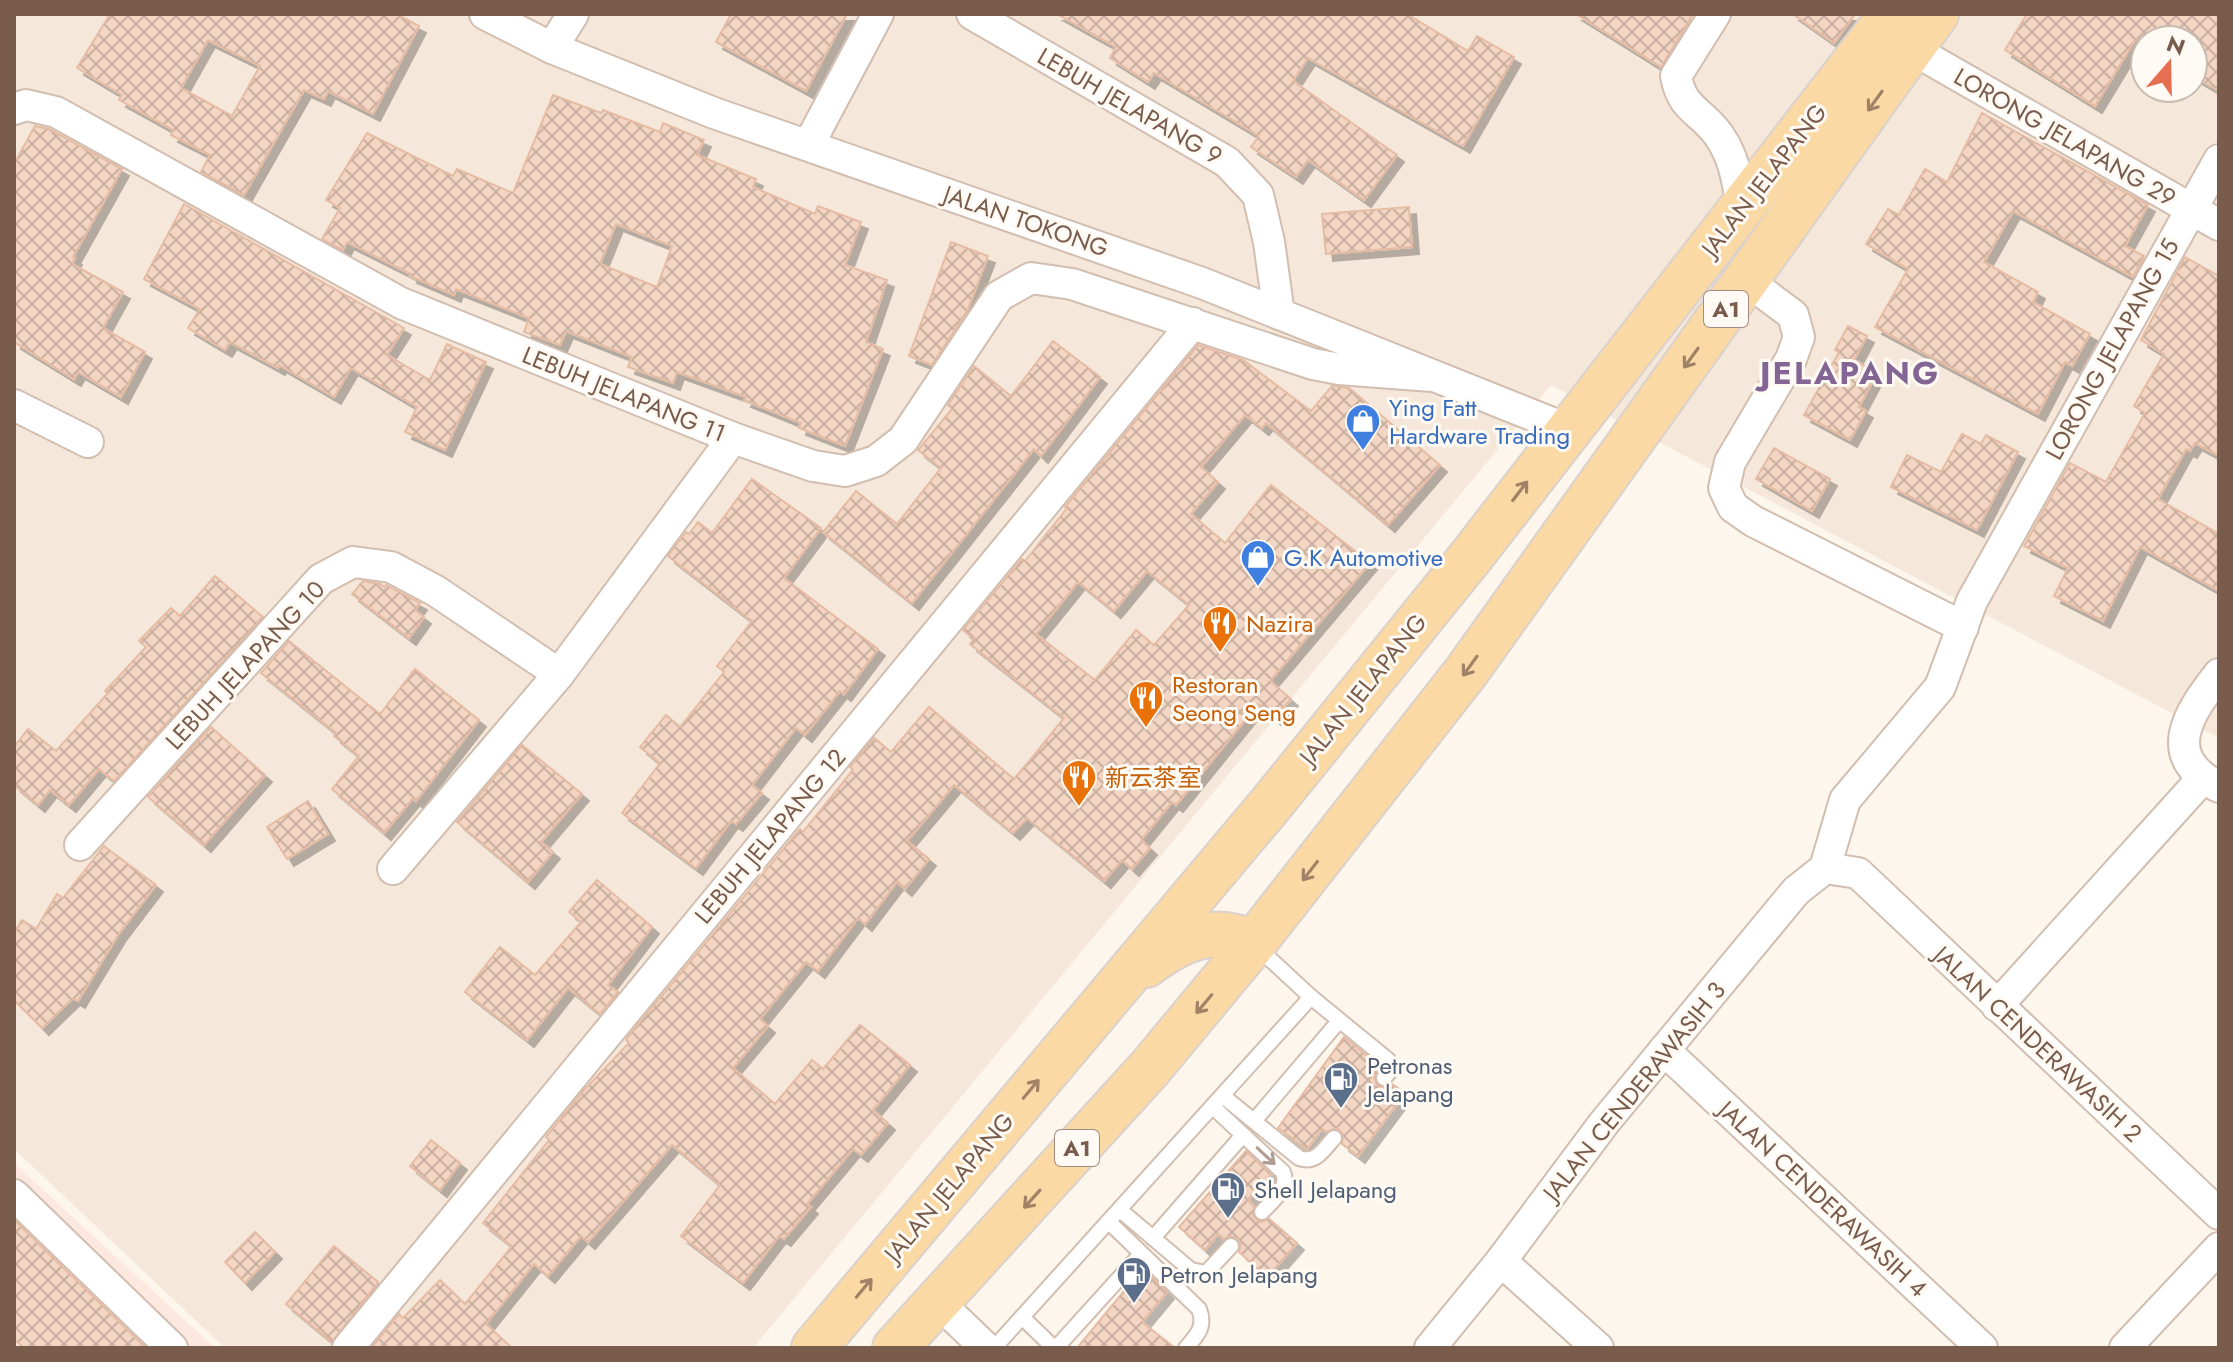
<svg xmlns="http://www.w3.org/2000/svg" width="2233" height="1362" viewBox="0 0 2233 1362" font-family="Jost,'Noto Sans SC',sans-serif">
  <style>
    .residential { fill: #f5e8da; fill-rule: evenodd }
    .commercial { fill: #fde8e0 }
    .building { fill: url(#building-cross-hatch); stroke: #e6bba3; stroke-width: 2; fill-rule: evenodd; filter: url(#shadow) }
    .lines { fill: none; stroke-linecap: round; stroke-linejoin: round }
    .lane-casing { stroke: #d1beb0; stroke-width: 18 }
    .street-casing { stroke: #d1beb0; stroke-width: 34 }
    .primary-casing { stroke: #dad1cd; stroke-width: 48 }
    .lane { stroke: #fff; stroke-width: 14 }
    .street { stroke: #fff; stroke-width: 30 }
    .primary { stroke: #fbd9a5; stroke-width: 44 }
    .oneway { stroke: #a18267 }
    .oneway2 { stroke: #af9d94 }
    .labels { text-anchor: middle; dominant-baseline: central; stroke-width: 6; stroke-linejoin: round; paint-order: stroke }
    .shield { fill: #fffaf3; stroke: #a28b7f; stroke-width: 2 }
    .shield-label { font-size: 22px; font-weight: bold; fill: #7a5c4d }
    .street-label { font-size: 24px; fill: #7a5c4d; stroke: #fffaf3 }
    .shop-label { font-size: 24px; fill: #366cbe; stroke: #fffaf3; text-anchor: start }
    .food-label { font-size: 24px; fill: #c56008; stroke: #fffaf3; text-anchor: start }
    .service-label { font-size: 24px; fill: #4e5e75; stroke: #fffaf3; text-anchor: start }
    .district-label { font-size: 32px; font-weight: bold; letter-spacing: 2px; fill: #846695; stroke: #fffaf3 }
  </style>
  <defs>
    <pattern id="building-cross-hatch" width="8" height="8" patternUnits="userSpaceOnUse" patternTransform="scale(2)"><rect width="8" height="8" fill="#f3d5c3"/><path d="M0 0l8 8M0 8l8-8" fill="none" stroke="#cab0a1"/></pattern>
    <filter id="shadow"><feDropShadow dx="7" dy="7" stdDeviation="0" flood-color="#0004"/></filter>
  </defs>
  <rect width="100%" height="100%" fill="#fdf6ec"/>
  <path class="residential" d="M 14,14 L 2219,14 L 2219,738 L 1551,385 L 753,1348 L 225,1348 L 14,1149 ZM 2145,40 L 2193,40 L 2193,88 L 2145,88 Z"/>
  <path class="commercial" d="M 14,1163 L 215,1348 L 14,1348 Z"/>
  <g class="building">
    <path d="M 110,14 L 396,14 L 419,26 L 373,114 L 328,91 L 324,99 L 304,90 L 244,195 L 201,172 L 210,155 L 171,135 L 173,130 L 119,100 L 122,95 L 77,68 ZM 208,40 L 260,66 L 232,116 L 181,88 Z"/>
    <path d="M 731,14 L 847,14 L 806,91 L 716,42 Z"/>
    <path d="M 1057,14 L 1407,14 L 1468,51 L 1477,36 L 1514,57 L 1463,146 L 1308,58 L 1293,81 L 1397,155 L 1364,200 L 1308,160 L 1296,177 L 1251,147 L 1259,136 L 1154,73 L 1148,82 L 1110,58 L 1116,47 Z"/>
    <path d="M 1576,14 L 1693,14 L 1661,67 Z"/>
    <path d="M 1793,14 L 1855,14 L 1834,43 Z"/>
    <path d="M 2027,14 L 2219,14 L 2219,91 L 2193,76 L 2193,40 L 2135,40 L 2095,106 L 2005,50 Z"/>
    <path d="M 553,95 L 601,113 L 603,110 L 660,132 L 663,123 L 704,140 L 697,155 L 756,179 L 753,187 L 815,214 L 818,206 L 861,222 L 845,265 L 887,280 L 866,342 L 883,349 L 845,446 L 799,428 L 801,423 L 744,400 L 746,397 L 677,372 L 673,383 L 628,367 L 632,357 L 566,331 L 560,345 L 524,332 L 529,318 L 456,289 L 454,295 L 410,276 L 411,274 L 347,242 L 343,250 L 322,239 L 340,208 L 326,200 L 367,133 L 453,176 L 457,169 L 513,193 ZM 616,224 L 672,246 L 657,287 L 600,264 Z"/>
    <path d="M 1982,113 L 2148,205 L 2125,246 L 2144,256 L 2133,277 L 2013,211 L 1984,262 L 2038,292 L 2033,302 L 2090,334 L 2072,366 L 2065,362 L 2038,414 L 1875,327 L 1908,269 L 1866,244 L 1888,209 L 1899,215 L 1925,169 L 1947,182 Z"/>
    <path d="M 35,126 L 49,129 L 122,169 L 73,257 L 75,258 L 72,264 L 123,292 L 103,328 L 145,352 L 121,397 L 78,372 L 74,379 L 14,342 L 14,164 Z"/>
    <path d="M 184,204 L 404,328 L 387,355 L 430,380 L 447,344 L 486,362 L 445,450 L 405,432 L 417,407 L 351,368 L 334,397 L 279,365 L 278,368 L 230,342 L 225,350 L 188,328 L 200,309 L 144,279 Z"/>
    <path d="M 1409,207 L 1412,247 L 1326,254 L 1322,214 Z"/>
    <path d="M 951,242 L 988,256 L 967,311 L 932,365 L 909,356 Z"/>
    <path d="M 2185,257 L 2219,276 L 2219,456 L 2195,443 L 2190,451 L 2186,449 L 2158,499 L 2219,534 L 2219,591 L 2140,547 L 2103,621 L 2054,596 L 2068,568 L 2024,546 L 2070,463 L 2106,482 L 2145,413 L 2134,406 L 2164,354 L 2141,340 Z"/>
    <path d="M 1848,326 L 1867,336 L 1854,360 L 1849,357 L 1877,373 L 1859,407 L 1866,411 L 1850,440 L 1804,415 L 1839,352 L 1835,350 Z"/>
    <path d="M 1053,341 L 1100,377 L 1041,456 L 1034,449 L 912,603 L 823,532 L 856,491 L 897,524 L 941,468 L 918,450 L 952,409 L 948,405 L 974,366 L 1011,396 Z"/>
    <path d="M 1198,345 L 1243,360 L 1311,411 L 1332,386 L 1349,388 L 1440,465 L 1388,525 L 1266,423 L 1262,428 L 1245,415 L 1201,467 L 1218,482 L 1191,514 L 1225,543 L 1271,485 L 1370,563 L 1270,681 L 1291,699 L 1274,718 L 1258,704 L 1176,805 L 1172,802 L 1141,840 L 1150,848 L 1132,869 L 1122,860 L 1104,881 L 1027,818 L 1013,833 L 954,785 L 907,841 L 929,859 L 905,889 L 897,882 L 865,924 L 858,918 L 818,971 L 806,962 L 760,1019 L 768,1026 L 733,1068 L 775,1104 L 812,1060 L 823,1069 L 860,1025 L 910,1065 L 873,1110 L 888,1123 L 861,1155 L 853,1149 L 807,1204 L 811,1207 L 784,1239 L 779,1236 L 743,1283 L 681,1236 L 720,1185 L 672,1145 L 588,1242 L 581,1236 L 548,1276 L 534,1264 L 486,1324 L 512,1348 L 371,1348 L 399,1314 L 403,1318 L 440,1280 L 465,1304 L 512,1246 L 483,1223 L 549,1140 L 546,1137 L 583,1091 L 629,1043 L 626,1040 L 627,1038 L 800,829 L 803,832 L 853,770 L 850,767 L 874,738 L 891,752 L 929,707 L 1014,779 L 1035,754 L 1064,718 L 970,644 L 974,639 L 963,630 L 1022,559 L 1025,561 L 1067,508 L 1065,507 ZM 1147,571 L 1189,605 L 1154,645 L 1136,630 L 1095,680 L 1036,634 L 1078,582 L 1114,611 Z"/>
    <path d="M 1962,434 L 1981,444 L 1986,435 L 2018,452 L 1977,530 L 1891,487 L 1907,455 L 1941,472 Z"/>
    <path d="M 1774,448 L 1830,479 L 1812,511 L 1756,479 Z"/>
    <path d="M 752,479 L 821,528 L 784,578 L 878,649 L 844,694 L 840,691 L 805,735 L 796,728 L 752,785 L 762,793 L 736,824 L 731,821 L 696,868 L 622,813 L 660,763 L 640,747 L 666,715 L 680,727 L 724,672 L 717,666 L 752,621 L 668,556 L 686,532 L 689,534 L 698,522 L 712,533 Z"/>
    <path d="M 215,576 L 263,617 L 114,781 L 99,769 L 69,805 L 50,790 L 38,805 L 14,785 L 14,747 L 28,729 L 56,751 L 108,693 L 105,691 L 146,647 L 139,641 L 171,608 L 180,616 Z"/>
    <path d="M 363,581 L 380,584 L 385,587 L 386,585 L 420,603 L 415,610 L 424,617 L 409,638 L 352,594 Z"/>
    <path d="M 289,641 L 380,714 L 415,669 L 479,720 L 416,801 L 413,798 L 384,833 L 332,789 L 359,756 L 334,736 L 336,733 L 261,673 Z"/>
    <path d="M 211,727 L 265,775 L 204,845 L 148,797 Z"/>
    <path d="M 522,745 L 582,794 L 541,842 L 553,852 L 528,882 L 457,822 Z"/>
    <path d="M 308,801 L 328,834 L 287,859 L 267,827 Z"/>
    <path d="M 104,846 L 156,885 L 118,935 L 78,1001 L 73,998 L 42,1028 L 14,1000 L 14,933 L 22,920 L 36,929 L 57,894 L 63,898 Z"/>
    <path d="M 597,880 L 652,927 L 608,985 L 618,992 L 600,1014 L 568,988 L 527,1040 L 465,992 L 500,947 L 535,975 L 581,922 L 569,912 Z"/>
    <path d="M 1344,1037 L 1378,1065 L 1374,1070 L 1376,1072 L 1374,1077 L 1377,1085 L 1386,1088 L 1392,1084 L 1405,1093 L 1358,1156 L 1342,1144 L 1343,1134 L 1337,1128 L 1326,1132 L 1322,1129 L 1307,1149 L 1278,1128 Z"/>
    <path d="M 431,1140 L 460,1163 L 440,1190 L 410,1166 Z"/>
    <path d="M 1246,1151 L 1271,1174 L 1248,1200 L 1254,1206 L 1253,1216 L 1260,1222 L 1269,1219 L 1297,1243 L 1267,1277 L 1239,1252 L 1241,1244 L 1237,1238 L 1229,1236 L 1224,1239 L 1218,1234 L 1205,1250 L 1179,1227 Z"/>
    <path d="M 14,1220 L 146,1348 L 24,1348 L 14,1339 Z"/>
    <path d="M 255,1232 L 275,1252 L 245,1283 L 225,1262 Z"/>
    <path d="M 334,1246 L 378,1282 L 332,1342 L 286,1304 Z"/>
    <path d="M 1143,1268 L 1167,1292 L 1142,1322 L 1175,1348 L 1077,1348 Z"/>
  </g>
  <g class="lines">
    <g class="lane-casing">
      <g id="lane">
        <path d="M 1311,997 L 1388,1060 L 1391,1070 L 1384,1078"/>
        <path d="M 1223,1096 L 1299,1158 C 1316,1164 1323,1150 1334,1138"/>
        <path d="M 1213,1107 L 1283,1172 C 1290,1188 1272,1201 1262,1212"/>
        <path d="M 1254,1121 L 1339,1021"/>
        <path d="M 1120,1210 L 1191,1270 L 1206,1273 L 1231,1246"/>
        <path d="M 1109,1222 L 1199,1309 C 1206,1327 1197,1335 1186,1348"/>
        <path d="M 1153,1238 L 1243,1135"/>
        <path d="M 1022,1317 L 1054,1348"/>
        <path d="M 994,1348 L 1311,997 L 1256,946"/>
        <path d="M 1056,1348 L 1141,1254"/>
      </g>
    </g>
    <g class="street-casing">
      <g id="street">
        <path d="M 485,14 L 552,48 L 714,113 L 1202,283 L 1567,429"/>
        <path d="M 972,14 L 1227,162 L 1258,195 L 1269,242 L 1279,314"/>
        <path d="M 1715,14 L 1676,76 C 1682,111 1703,111 1720,137 C 1735,159 1738,184 1742,209"/>
        <path d="M 552,48 L 573,14"/>
        <path d="M 1912,49 L 2219,225"/>
        <path d="M 14,109 L 26,105 L 56,112 L 401,303 L 733,438 L 813,466 L 845,471 L 876,461 L 903,440 L 999,296 L 1031,278 L 1072,284 L 1313,364 L 1339,369 L 1432,376"/>
        <path d="M 809,144 L 878,14"/>
        <path d="M 1746,280 L 1793,315 L 1799,337 L 1791,359 L 1730,462 L 1724,488 L 1733,507 L 1753,521 L 1963,627"/>
        <path d="M 14,405 L 88,442"/>
        <path d="M 2219,674 C 2188,714 2159,756 2219,787"/>
        <path d="M 80,845 L 321,579 L 353,562 L 391,567 L 436,591 L 559,674"/>
        <path d="M 1825,868 L 1845,800 L 1940,687 L 1972,601 L 2219,160"/>
        <path d="M 393,869 L 559,674 L 733,438"/>
        <path d="M 1997,1006 L 2202,779"/>
        <path d="M 1664,1050 L 1982,1348"/>
        <path d="M 14,1195 L 172,1348"/>
        <path d="M 1501,1261 L 1598,1348"/>
        <path d="M 938,1302 L 986,1348"/>
        <path d="M 348,1348 L 1193,323"/>
        <path d="M 1430,1348 L 1501,1261 L 1604,1123 L 1796,891 L 1825,868 L 1858,873 L 2219,1214"/>
        <path d="M 2125,1348 L 2219,1248"/>
      </g>
    </g>
    <g class="primary-casing">
      <g id="primary">
        <path d="M 1146,965 C 1179,940 1214,923 1253,944"/>
        <path d="M 814,1348 L 1271,804 L 1473,554 L 1892,14"/>
        <path d="M 895,1348 L 1150,1068 L 1253,944 L 1466,672 L 1936,14"/>
      </g>
    </g>
    <use href="#lane" class="lane"/>
    <use href="#street" class="street"/>
    <use href="#primary" class="primary"/>
  </g>
  <defs><path id="oneway-shaft" d="M-6 0H5M1.5-3L5.5 0L1.5 3" fill="none" stroke-width="1.6" stroke-linecap="round" stroke-linejoin="round" transform="scale(2)"/></defs>
  <g class="oneway">
    <use href="#oneway-shaft" transform="translate(1875 101) rotate(126)"/>
    <use href="#oneway-shaft" transform="translate(1691 358) rotate(126)"/>
    <use href="#oneway-shaft" transform="translate(1520 491) rotate(-53)"/>
    <use href="#oneway-shaft" transform="translate(1470 666) rotate(126)"/>
    <use href="#oneway-shaft" transform="translate(1310 871) rotate(128)"/>
    <use href="#oneway-shaft" transform="translate(1204 1004) rotate(130)"/>
    <use href="#oneway-shaft" transform="translate(1031 1089) rotate(-50)"/>
    <use href="#oneway-shaft" transform="translate(1032 1199) rotate(132)"/>
    <use href="#oneway-shaft" transform="translate(864 1288) rotate(-50)"/>
  </g>
  <use class="oneway2" href="#oneway-shaft" transform="translate(1266 1156) rotate(43)"/>
  <defs>
    <g id="shop-pin" transform="scale(1.8)"><path d="M0 17L-7.5 6A9.5 9.5 0 1 1 7.5 6Z" fill="#3f7fe0" stroke="#fffaf3"/><path d="M-5-2.5h2.3a2.7 3.5 0 0 1 5.4 0H5L5.5 6h-11ZM-1.5-2.5h3a1.5 2.3 0 0 0-3 0Z" fill="#fff"/></g>
    <g id="restaurant-pin" transform="scale(1.8)"><path d="M0 17L-7.5 6A9.5 9.5 0 1 1 7.5 6Z" fill="#e8710a" stroke="#fffaf3"/><path d="M-5-6h1v4h1v-4h1v4h1v-4h1v5L-1.5 .5V6h-2V.5L-5-1ZM5-6V6H3V1.5H1.5Q1.5-4 5-6Z" fill="#fff"/></g>
    <g id="fuel-pin" transform="scale(1.8)"><path d="M0 17L-7.5 6A9.5 9.5 0 1 1 7.5 6Z" fill="#5c6f8a" stroke="#fffaf3"/><path d="M-5.5-6h7V0h2V4h1.3V-2.5L3-4.5l.8-.8L6-3V5H2.5V1h-1V6h-7ZM-4.2-4.7v3.2H.2V-4.7Z" fill="#fff"/></g>
  </defs>
  <g fill-rule="evenodd">
    <use href="#shop-pin" x="1363" y="421"/>
    <use href="#shop-pin" x="1258" y="557"/>
    <use href="#restaurant-pin" x="1220" y="623"/>
    <use href="#restaurant-pin" x="1146" y="698"/>
    <use href="#restaurant-pin" x="1079" y="777"/>
    <use href="#fuel-pin" x="1341" y="1079"/>
    <use href="#fuel-pin" x="1228" y="1189"/>
    <use href="#fuel-pin" x="1134" y="1274"/>
  </g>
  <g class="labels">
    <g class="shield">
      <rect x="1704" y="291" width="44" height="36" rx="6"/>
      <rect x="1055" y="1130" width="44" height="36" rx="6"/>
    </g>
    <g class="shield-label">
      <text x="1726" y="309">A1</text>
      <text x="1077" y="1148">A1</text>
    </g>
    <g class="street-label">
      <text transform="translate(1130 106) rotate(30)">LEBUH JELAPANG 9</text>
      <text transform="translate(2065 137) rotate(30)">LORONG JELAPANG 29</text>
      <text transform="translate(1764 180) rotate(-52)">JALAN JELAPANG</text>
      <text transform="translate(1026 221) rotate(19)">JALAN TOKONG</text>
      <text transform="translate(2112 349) rotate(-61)">LORONG JELAPANG 15</text>
      <text transform="translate(624 394) rotate(22)">LEBUH JELAPANG 11</text>
      <text transform="translate(245 665) rotate(-47)">LEBUH JELAPANG 10</text>
      <text transform="translate(1363 689) rotate(-51)">JALAN JELAPANG</text>
      <text transform="translate(770 836) rotate(-50)">LEBUH JELAPANG 12</text>
      <text transform="translate(2038 1044) rotate(43)">JALAN CENDERAWASIH 2</text>
      <text transform="translate(1634 1091) rotate(-51)">JALAN CENDERAWASIH 3</text>
      <text transform="translate(949 1187) rotate(-50)">JALAN JELAPANG</text>
      <text transform="translate(1823 1199) rotate(43)">JALAN CENDERAWASIH 4</text>
    </g>
    <g class="shop-label">
      <text x="1389" y="407">Ying Fatt<tspan x="1389" dy="28">Hardware Trading</tspan></text>
      <text x="1284" y="557">G.K Automotive</text>
    </g>
    <g class="food-label">
      <text x="1246" y="623">Nazira</text>
      <text x="1172" y="684">Restoran<tspan x="1172" dy="28">Seong Seng</tspan></text>
      <text x="1105" y="777">新云茶室</text>
    </g>
    <g class="service-label">
      <text x="1367" y="1065">Petronas<tspan x="1367" dy="28">Jelapang</tspan></text>
      <text x="1254" y="1189">Shell Jelapang</text>
      <text x="1160" y="1274">Petron Jelapang</text>
    </g>
    <g class="district-label">
      <text x="1850" y="373">JELAPANG</text>
    </g>
  </g>
  <rect width="2233" height="1362" fill="none" stroke="#7a5c4d" stroke-width="32"/>
  <g transform="translate(2169 64) rotate(20)"><circle r="38" fill="#fffaf3" stroke="#cabbb1" stroke-width="2"/>
  <path d="M0-6L14 30L0 20L-14 30Z" fill="#e76f51"/>
  <text y="-12" font-size="22" font-weight="bold" text-anchor="middle" fill="#7a5c4d">N</text>
  </g>
</svg>
